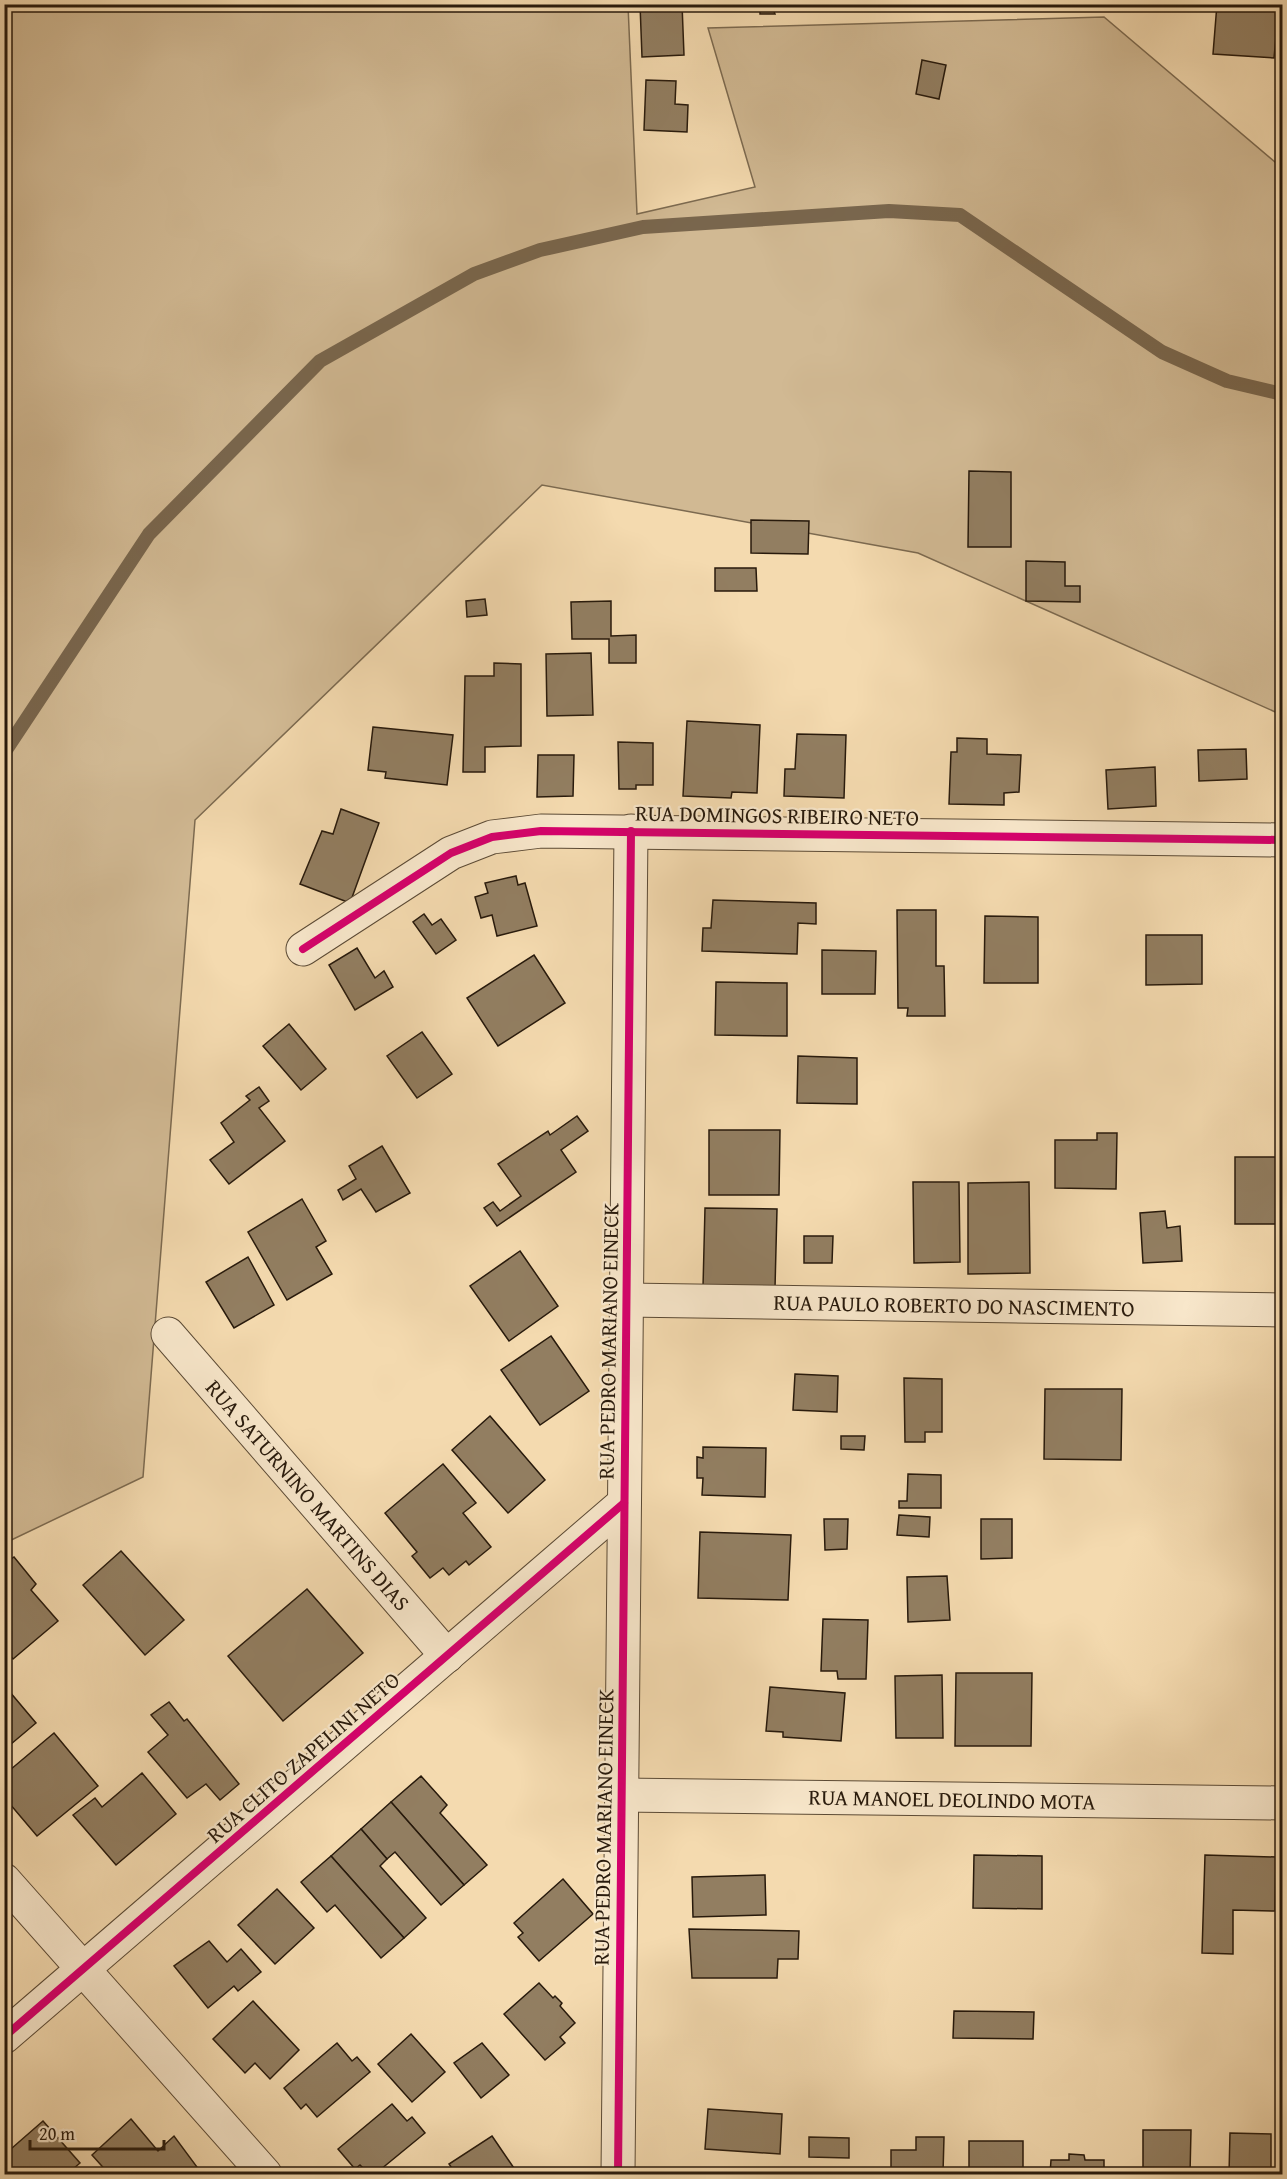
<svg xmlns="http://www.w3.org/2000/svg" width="1287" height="2179" viewBox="0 0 1287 2179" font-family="'Gentium Book Plus',serif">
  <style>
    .green { fill: #d1b993; stroke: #7c6a50; stroke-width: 1.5 }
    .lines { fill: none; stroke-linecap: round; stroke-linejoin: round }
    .stream { stroke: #79664d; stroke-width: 14 }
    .building { fill: #927e61; stroke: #281a0c; stroke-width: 1.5 }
    .minor-casing { stroke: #5b4a35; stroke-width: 35 }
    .minor { stroke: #f8e7cb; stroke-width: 33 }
    .cycleway-casing { stroke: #f8e7cb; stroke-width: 11 }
    .cycleway { stroke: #d6006c; stroke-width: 8 }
    .labels { text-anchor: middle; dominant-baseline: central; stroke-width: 4.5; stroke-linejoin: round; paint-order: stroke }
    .street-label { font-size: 22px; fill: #281a0c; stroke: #f8e7cb }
  </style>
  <rect width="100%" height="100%" fill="#f4daaf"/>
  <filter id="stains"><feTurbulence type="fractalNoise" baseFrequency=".00333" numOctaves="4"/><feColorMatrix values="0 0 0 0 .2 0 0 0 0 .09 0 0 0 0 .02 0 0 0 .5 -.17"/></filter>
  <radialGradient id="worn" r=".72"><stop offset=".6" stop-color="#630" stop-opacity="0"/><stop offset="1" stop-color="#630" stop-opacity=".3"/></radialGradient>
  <path class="green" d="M 5,5 L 628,5 L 637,214 L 755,187 L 708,28 L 1104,17 L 1282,168 L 1282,715 L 918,553 L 542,485 L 195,820 L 143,1477 L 5,1543 Z"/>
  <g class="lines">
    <path class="stream" d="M 4,753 L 149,534 L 320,361 L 474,274 L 540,250 L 643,227 L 889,211 L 960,215 L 1162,352 L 1227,381 L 1282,394"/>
  </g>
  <g class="building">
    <path d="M 640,4 L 682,4 L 684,55 L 642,57 Z"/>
    <path d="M 760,4 L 795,4 L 795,9 L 773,9 L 775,14 L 760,14 Z"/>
    <path d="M 1217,4 L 1279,4 L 1274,58 L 1213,54 Z"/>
    <path d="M 922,60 L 946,65 L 939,99 L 916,94 Z"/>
    <path d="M 646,80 L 676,81 L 675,104 L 688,105 L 687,132 L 644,130 Z"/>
    <path d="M 969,471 L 1011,472 L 1011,547 L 968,547 Z"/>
    <path d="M 751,520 L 809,521 L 808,554 L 751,553 Z"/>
    <path d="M 1026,561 L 1065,562 L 1065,586 L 1080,586 L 1080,602 L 1026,601 Z"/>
    <path d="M 715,568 L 756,568 L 757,591 L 715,591 Z"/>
    <path d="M 485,599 L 487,615 L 467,617 L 466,601 Z"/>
    <path d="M 611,601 L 611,636 L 636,635 L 636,663 L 609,663 L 609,639 L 572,639 L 571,602 Z"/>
    <path d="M 591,653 L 593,715 L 547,716 L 546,654 Z"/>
    <path d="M 494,663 L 521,664 L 521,746 L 485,747 L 485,772 L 463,772 L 465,676 L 494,676 Z"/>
    <path d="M 687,721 L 760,725 L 757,793 L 732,792 L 731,798 L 683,796 Z"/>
    <path d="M 373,727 L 453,735 L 447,785 L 385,778 L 386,772 L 368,770 Z"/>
    <path d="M 797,734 L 846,735 L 844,798 L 784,796 L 785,769 L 795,769 Z"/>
    <path d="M 957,738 L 987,739 L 987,754 L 1021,755 L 1019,792 L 1004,793 L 1004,805 L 949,804 L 951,752 L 957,752 Z"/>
    <path d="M 618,742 L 653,743 L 653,785 L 636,785 L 636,789 L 619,789 Z"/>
    <path d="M 1246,749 L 1247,779 L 1199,781 L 1198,750 Z"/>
    <path d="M 538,755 L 574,755 L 573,796 L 537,797 Z"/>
    <path d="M 1155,767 L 1156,806 L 1108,809 L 1106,770 Z"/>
    <path d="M 341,809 L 379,823 L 350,903 L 300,884 L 322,831 L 333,834 Z"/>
    <path d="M 516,876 L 518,885 L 525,883 L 537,926 L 497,936 L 492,915 L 481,918 L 475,897 L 488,893 L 485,883 Z"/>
    <path d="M 713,900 L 816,903 L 816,924 L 798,923 L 797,954 L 702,951 L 703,928 L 711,928 Z"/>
    <path d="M 897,910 L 936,910 L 936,966 L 944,966 L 945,1016 L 907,1016 L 908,1008 L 898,1008 Z"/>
    <path d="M 424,914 L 432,925 L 441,919 L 456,940 L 436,954 L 413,922 Z"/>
    <path d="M 985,916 L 1038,917 L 1038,983 L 984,983 Z"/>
    <path d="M 1146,935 L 1202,935 L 1202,984 L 1146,985 Z"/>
    <path d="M 357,948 L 375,978 L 384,971 L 393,987 L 355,1010 L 329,965 Z"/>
    <path d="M 822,950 L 876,951 L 875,994 L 822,994 Z"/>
    <path d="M 534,955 L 565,1003 L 498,1046 L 467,998 Z"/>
    <path d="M 716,982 L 787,983 L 787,1036 L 715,1035 Z"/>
    <path d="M 289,1024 L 326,1069 L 301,1090 L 263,1046 Z"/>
    <path d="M 422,1032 L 452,1074 L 417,1098 L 387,1056 Z"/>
    <path d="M 798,1056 L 857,1058 L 857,1104 L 797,1103 Z"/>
    <path d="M 259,1087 L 269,1101 L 259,1108 L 285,1141 L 229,1184 L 210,1160 L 234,1142 L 221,1123 L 250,1100 L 246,1096 Z"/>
    <path d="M 577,1116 L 588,1131 L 561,1150 L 576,1172 L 497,1226 L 484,1208 L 493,1202 L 500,1211 L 521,1196 L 498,1164 L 548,1131 L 550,1135 Z"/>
    <path d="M 709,1130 L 780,1130 L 779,1195 L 709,1195 Z"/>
    <path d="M 1097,1133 L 1117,1133 L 1116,1189 L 1055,1188 L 1055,1140 L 1097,1140 Z"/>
    <path d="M 382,1146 L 410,1193 L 376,1212 L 361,1189 L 343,1200 L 338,1190 L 356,1179 L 349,1166 Z"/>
    <rect x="1235" y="1157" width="47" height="67"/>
    <path d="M 913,1182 L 959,1182 L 960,1262 L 914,1263 Z"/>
    <path d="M 1029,1182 L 1030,1273 L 968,1274 L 968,1183 Z"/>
    <path d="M 302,1199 L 326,1241 L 316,1247 L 332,1274 L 287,1300 L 248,1232 Z"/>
    <path d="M 705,1208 L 777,1209 L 775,1288 L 703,1287 Z"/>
    <path d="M 1165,1211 L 1167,1228 L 1180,1226 L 1182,1261 L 1143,1263 L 1140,1213 Z"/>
    <path d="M 804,1236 L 833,1236 L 832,1263 L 804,1263 Z"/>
    <path d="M 520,1251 L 558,1306 L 509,1341 L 470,1286 Z"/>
    <path d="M 248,1257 L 274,1305 L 234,1328 L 206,1282 Z"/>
    <path d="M 551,1336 L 589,1391 L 540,1425 L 501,1370 Z"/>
    <path d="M 795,1374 L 838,1376 L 837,1412 L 793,1410 Z"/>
    <path d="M 904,1378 L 942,1379 L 942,1432 L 925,1432 L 925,1442 L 905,1442 Z"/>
    <path d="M 1045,1389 L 1122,1389 L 1121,1460 L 1044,1459 Z"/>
    <path d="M 490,1416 L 545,1480 L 508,1513 L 452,1450 Z"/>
    <path d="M 841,1436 L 865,1436 L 864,1450 L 841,1449 Z"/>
    <path d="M 703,1447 L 766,1448 L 765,1497 L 702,1495 L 703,1478 L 697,1478 L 697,1457 L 703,1458 Z"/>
    <path d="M 443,1464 L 476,1503 L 463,1513 L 491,1547 L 469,1565 L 466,1561 L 449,1575 L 443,1568 L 430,1578 L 412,1556 L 417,1552 L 385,1513 Z"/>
    <path d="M 908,1474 L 941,1475 L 941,1508 L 899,1508 L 899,1501 L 907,1501 Z"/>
    <path d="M 899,1515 L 930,1517 L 929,1537 L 897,1535 Z"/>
    <path d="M 824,1519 L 848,1519 L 847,1549 L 825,1550 Z"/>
    <path d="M 981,1519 L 1012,1519 L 1012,1558 L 981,1559 Z"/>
    <path d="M 700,1532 L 791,1535 L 788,1600 L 698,1598 Z"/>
    <path d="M 121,1551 L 184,1620 L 145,1655 L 83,1585 Z"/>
    <path d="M 14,1557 L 36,1584 L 31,1590 L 58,1621 L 13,1659 L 4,1649 L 4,1564 Z"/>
    <path d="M 947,1576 L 950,1620 L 908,1622 L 907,1577 Z"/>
    <path d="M 307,1589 L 363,1653 L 283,1721 L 228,1656 Z"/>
    <path d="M 823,1619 L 868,1620 L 866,1679 L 838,1679 L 837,1671 L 821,1671 Z"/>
    <path d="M 956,1673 L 1032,1673 L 1031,1746 L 955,1746 Z"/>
    <path d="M 942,1675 L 943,1738 L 896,1738 L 895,1676 Z"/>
    <path d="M 4,1685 L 36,1723 L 4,1750 Z"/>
    <path d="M 770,1687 L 845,1693 L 841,1741 L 783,1737 L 783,1732 L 766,1731 Z"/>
    <path d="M 169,1702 L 184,1721 L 187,1719 L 239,1784 L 220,1800 L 206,1784 L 187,1798 L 148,1752 L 168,1735 L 151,1715 Z"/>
    <path d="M 54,1733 L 98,1786 L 37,1836 L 4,1797 L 4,1775 Z"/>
    <path d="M 142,1773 L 176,1814 L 116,1865 L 73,1815 L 95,1798 L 102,1807 Z"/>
    <path d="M 421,1776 L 447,1805 L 440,1813 L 487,1865 L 464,1885 L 391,1802 Z"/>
    <path d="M 391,1802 L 464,1885 L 441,1905 L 395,1852 L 387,1859 L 361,1829 Z"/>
    <path d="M 361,1829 L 387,1859 L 380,1866 L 426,1918 L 404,1938 L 331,1856 Z"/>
    <path d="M 974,1855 L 1042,1856 L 1042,1909 L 973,1908 Z"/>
    <path d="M 1205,1855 L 1276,1857 L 1275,1911 L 1233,1910 L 1233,1954 L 1202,1953 Z"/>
    <path d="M 331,1856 L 404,1938 L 381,1958 L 335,1905 L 327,1912 L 301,1882 Z"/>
    <path d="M 765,1875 L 766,1915 L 693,1917 L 692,1877 Z"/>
    <path d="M 563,1879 L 593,1914 L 539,1961 L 518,1937 L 523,1933 L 514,1923 Z"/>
    <path d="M 277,1889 L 314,1928 L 275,1964 L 238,1925 Z"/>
    <path d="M 689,1929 L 799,1931 L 798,1959 L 778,1959 L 777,1978 L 692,1978 Z"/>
    <path d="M 209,1941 L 227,1962 L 241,1949 L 261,1972 L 238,1991 L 234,1986 L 208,2008 L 174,1966 Z"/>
    <path d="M 539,1983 L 553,1998 L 555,1996 L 562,2003 L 560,2006 L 575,2023 L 560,2037 L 565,2043 L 545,2060 L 504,2014 Z"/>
    <path d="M 253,2001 L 299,2050 L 270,2079 L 255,2063 L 245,2073 L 213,2039 Z"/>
    <path d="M 954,2011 L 1034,2012 L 1033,2039 L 953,2038 Z"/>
    <path d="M 411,2034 L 445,2072 L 412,2102 L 378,2064 Z"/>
    <path d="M 337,2043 L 352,2061 L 357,2057 L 370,2072 L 317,2117 L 306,2104 L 301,2109 L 284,2088 Z"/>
    <path d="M 482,2043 L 509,2075 L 481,2098 L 454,2063 Z"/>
    <path d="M 392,2104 L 407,2121 L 412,2117 L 425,2133 L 375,2174 L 369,2174 L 360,2165 L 355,2169 L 338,2149 Z"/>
    <path d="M 708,2109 L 782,2114 L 780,2154 L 705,2149 Z"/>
    <path d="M 131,2119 L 158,2151 L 174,2136 L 197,2167 L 188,2174 L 109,2174 L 92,2155 Z"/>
    <path d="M 43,2121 L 80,2163 L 67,2174 L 11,2174 L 4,2167 L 4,2155 Z"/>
    <path d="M 1143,2130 L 1191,2130 L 1190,2174 L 1143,2174 Z"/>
    <path d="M 1230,2133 L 1271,2134 L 1271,2174 L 1229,2174 Z"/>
    <path d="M 492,2136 L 518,2174 L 456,2174 L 449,2164 Z"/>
    <path d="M 809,2137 L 849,2138 L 849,2158 L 809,2157 Z"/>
    <path d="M 916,2137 L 944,2137 L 943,2173 L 891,2174 L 891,2150 L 916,2150 Z"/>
    <rect x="969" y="2141" width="54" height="33"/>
    <path d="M 1069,2154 L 1084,2155 L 1085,2160 L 1104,2160 L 1104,2174 L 1050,2174 L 1051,2160 L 1069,2160 Z"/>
  </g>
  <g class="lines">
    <g class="minor-casing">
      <g id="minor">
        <path d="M 303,949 L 451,853 L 492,837 L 541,831 L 1282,840"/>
        <path d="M 626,1300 L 1282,1310"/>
        <path d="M 168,1334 L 447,1656"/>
        <path d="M 621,1795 L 1282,1803"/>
        <path d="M 4,1880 L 265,2174"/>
        <path d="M 4,2037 L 624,1503"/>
        <path d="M 618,2174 L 631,831"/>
      </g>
    </g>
    <use href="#minor" class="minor"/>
    <g class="cycleway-casing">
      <g id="cycleway">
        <path d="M 303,949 L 451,853 L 492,837 L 541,831 L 1282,840"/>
        <path d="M 4,2037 L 624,1503"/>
        <path d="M 618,2174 L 631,831"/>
      </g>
    </g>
    <use href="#cycleway" class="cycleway"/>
  </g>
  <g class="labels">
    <g class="street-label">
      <text transform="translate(777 815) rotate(1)">RUA DOMINGOS RIBEIRO NETO</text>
      <text transform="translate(954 1305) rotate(1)">RUA PAULO ROBERTO DO NASCIMENTO</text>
      <text transform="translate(608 1341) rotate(-89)">RUA PEDRO MARIANO EINECK</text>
      <text transform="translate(308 1495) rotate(49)">RUA SATURNINO MARTINS DIAS</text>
      <text transform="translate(303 1757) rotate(-41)">RUA CLITO ZAPELINI NETO</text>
      <text transform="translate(952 1799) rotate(1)">RUA MANOEL DEOLINDO MOTA</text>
      <text transform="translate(603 1827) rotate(-89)">RUA PEDRO MARIANO EINECK</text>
    </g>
  </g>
  <rect width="1287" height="2179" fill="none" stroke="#f4daaf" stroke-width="24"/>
  <rect x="6" y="6" width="1275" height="2167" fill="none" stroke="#281a0c" stroke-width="3"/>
  <rect x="12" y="12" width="1263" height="2155" fill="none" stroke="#281a0c" stroke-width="1.5"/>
  <path d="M30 2140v9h134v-9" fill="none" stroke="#281a0c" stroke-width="3"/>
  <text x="39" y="2140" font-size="18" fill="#281a0c" stroke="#f8e7cb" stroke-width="4.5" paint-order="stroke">20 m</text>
  <rect width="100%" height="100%" filter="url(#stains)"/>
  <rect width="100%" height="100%" fill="url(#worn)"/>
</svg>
